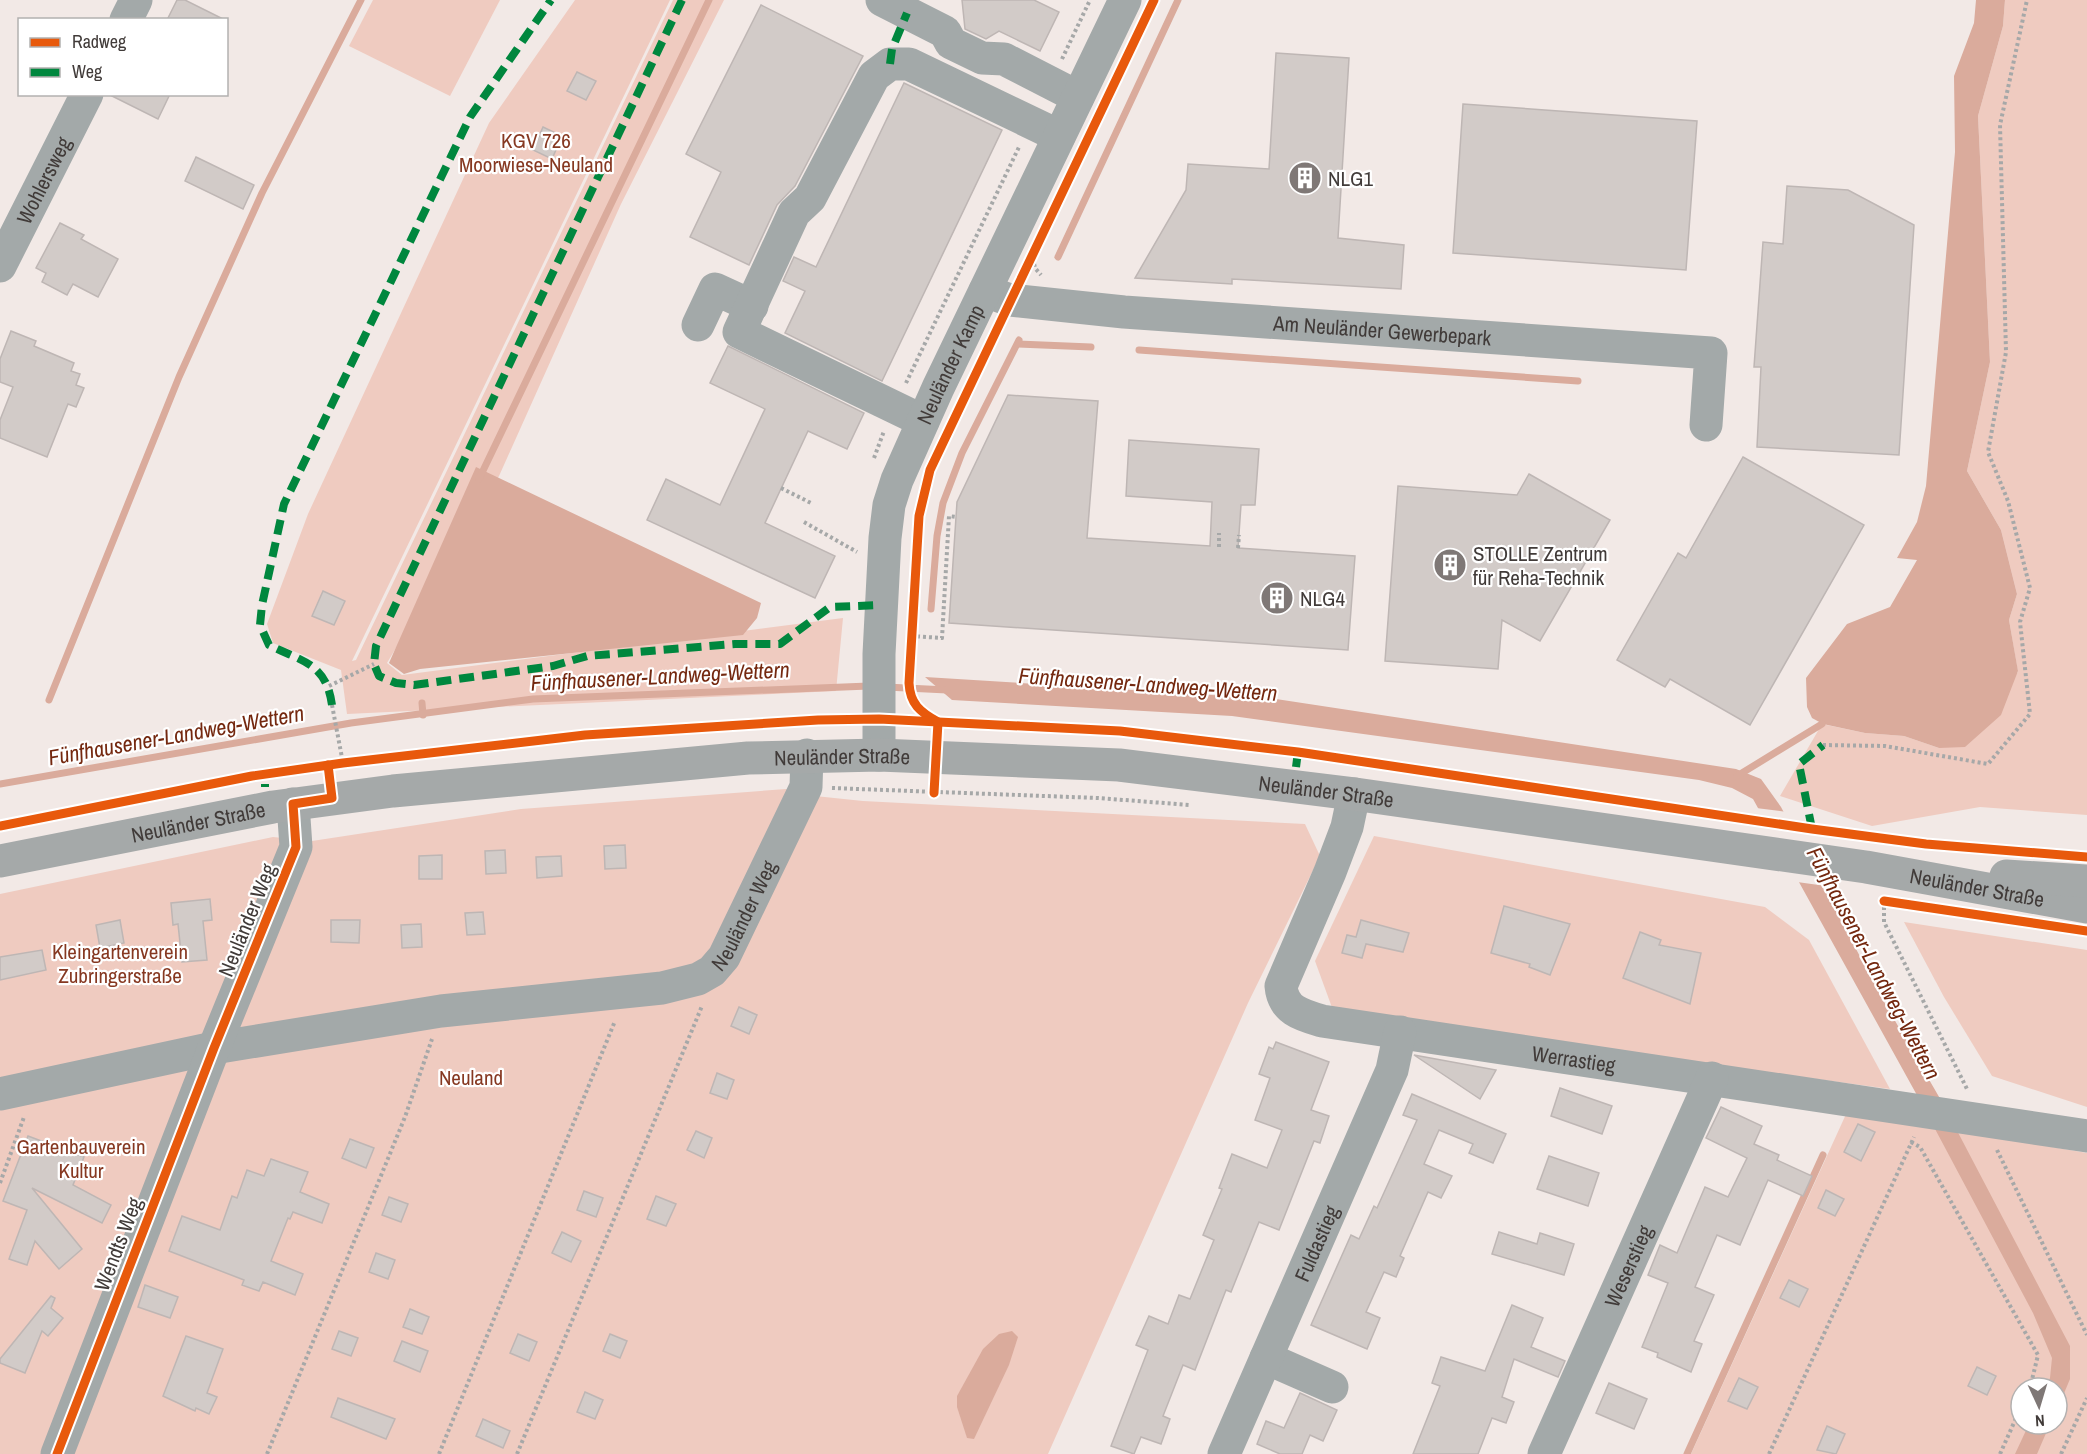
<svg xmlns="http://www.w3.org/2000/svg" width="2087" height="1454" viewBox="0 0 2087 1454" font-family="'Archivo Narrow',sans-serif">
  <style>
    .green { fill: #efcbc0; fill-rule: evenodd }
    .water { fill: #daab9c }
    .pier { fill: #f2e9e6 }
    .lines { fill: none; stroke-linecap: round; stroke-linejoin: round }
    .stream { stroke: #daab9c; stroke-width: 7 }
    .building { fill: #d2cbc8; stroke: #beb6b4; stroke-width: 1.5 }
    .path { stroke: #a6a8a8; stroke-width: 4; stroke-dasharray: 3 3; stroke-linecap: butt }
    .minor { stroke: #a3a9a9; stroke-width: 33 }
    .major { stroke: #a5a9a9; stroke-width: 33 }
    .quiet { stroke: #00873e; stroke-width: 8; stroke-dasharray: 15 8; stroke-linecap: butt }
    .cycleway-casing { stroke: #fff; stroke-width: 13 }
    .cycleway { stroke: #e8590c; stroke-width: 9 }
    .labels { text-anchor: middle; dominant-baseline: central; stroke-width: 4.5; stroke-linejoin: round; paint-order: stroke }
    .park-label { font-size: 21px; fill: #863821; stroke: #fff }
    .poi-label { font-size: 21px; fill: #413b39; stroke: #fff; text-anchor: start }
    .street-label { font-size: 21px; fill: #413b39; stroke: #fff }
    .water-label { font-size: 22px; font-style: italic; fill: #74280f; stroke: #fff }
  </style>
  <rect width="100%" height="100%" fill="#f2e9e6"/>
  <g class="green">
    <path d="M 373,0 L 500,0 L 450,96 L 349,46 Z"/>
    <path d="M 575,0 L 670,0 L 352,661 L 356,660 L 673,0 L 724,0 L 621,204 L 499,476 L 387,663 L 402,675 L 843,618 L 836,691 L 347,714 L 341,670 L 273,643 L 267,624 L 308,514 L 489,123 Z"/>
    <path d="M 2005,0 L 2087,0 L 2087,815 L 1980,807 L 1872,826 L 1780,796 L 1822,724 L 1865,733 L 1904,736 L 1939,748 L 2018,672 L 2009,620 L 2017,594 L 2001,530 L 1967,471 L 1990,362 L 1978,116 L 2003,26 Z"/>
    <path d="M 786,789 L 815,796 L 863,801 L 1305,824 L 1320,856 L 1248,1003 L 1048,1454 L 0,1454 L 0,894 L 273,837 L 312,841 L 521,809 Z"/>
    <path d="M 1374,836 L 1765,907 L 1809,940 L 1890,1089 L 1334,1013 L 1315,961 Z"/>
    <path d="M 1904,922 L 2087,950 L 2087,1107 L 1992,1076 L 1944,997 Z"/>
    <path d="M 1847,1112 L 2087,1153 L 2087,1454 L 1691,1454 ZM 2021,1388 L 2057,1388 L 2057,1424 L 2021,1424 Z"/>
  </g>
  <g class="water">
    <path d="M 1976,0 L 2005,0 L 2003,26 L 1978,116 L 1990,362 L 1967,471 L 2001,530 L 2017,594 L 2009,620 L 2018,671 L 2001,715 L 1965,747 L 1939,748 L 1904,736 L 1865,733 L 1823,724 L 1812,718 L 1807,707 L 1806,678 L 1847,624 L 1890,607 L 1917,560 L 1897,558 L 1917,522 L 1926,486 L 1955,152 L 1954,76 L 1974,23 Z"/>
    <path d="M 476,467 L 761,603 L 757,618 L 743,635 L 420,669 L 404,674 L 389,663 Z"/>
    <path d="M 925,677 L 1276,699 L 1736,769 L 1761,779 L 1781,807 L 1883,1000 L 1942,1102 L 2070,1346 L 2070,1379 L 2057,1410 L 2057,1388 L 2046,1388 L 2050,1378 L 2052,1358 L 2033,1313 L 1918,1097 L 1753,799 L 1732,788 L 1699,780 L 1232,716 L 952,700 Z"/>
    <path d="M 1012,1331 L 1018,1337 L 1009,1365 L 974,1439 L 967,1438 L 957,1407 L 957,1396 L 983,1349 L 999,1334 Z"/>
    <path d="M 2029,1424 L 2050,1424 L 2037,1454 L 2015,1454 Z"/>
  </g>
  <path class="pier" d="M 1756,808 L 1787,812 L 1826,886 L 1797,882 Z"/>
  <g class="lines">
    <g class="stream">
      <path d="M 1058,257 L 1178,0"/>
      <path d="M 1018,344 L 1091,347"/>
      <path d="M 1139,350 L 1578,381"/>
      <path d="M 479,479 L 709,0"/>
      <path d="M 931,609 L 937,536 L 943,503 L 962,453 L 1019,340"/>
      <path d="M 886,687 L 947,690"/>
      <path d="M 49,700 L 179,377 L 262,193 L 361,0"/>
      <path d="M 422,703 L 423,715"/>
      <path d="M 1737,776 L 1822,724"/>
      <path d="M 0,784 L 351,723 L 533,699 L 869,686"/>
      <path d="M 1687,1454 L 1823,1155"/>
    </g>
  </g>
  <g class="building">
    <path d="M 177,0 L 185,0 L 225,20 L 167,20 Z"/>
    <path d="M 962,0 L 1034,0 L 1059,12 L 1040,51 L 999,31 L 986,39 L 965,29 Z"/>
    <path d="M 761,5 L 863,56 L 795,186 L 777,205 L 749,265 L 690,237 L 721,172 L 686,154 Z"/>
    <path d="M 1276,53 L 1349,58 L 1338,238 L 1404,245 L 1401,289 L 1232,279 L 1232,284 L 1135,278 L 1186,190 L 1188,164 L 1269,169 Z"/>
    <path d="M 577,72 L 596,81 L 586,100 L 567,91 Z"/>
    <path d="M 904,83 L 1002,130 L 882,381 L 785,333 L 805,291 L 783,281 L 794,257 L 816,267 Z"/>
    <path d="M 108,94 L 170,94 L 158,119 Z"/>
    <path d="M 1463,104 L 1697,121 L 1686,270 L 1453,253 Z"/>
    <path d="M 543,127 L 562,136 L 552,159 L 533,150 Z"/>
    <path d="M 196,157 L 254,185 L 243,209 L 185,181 Z"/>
    <path d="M 1787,186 L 1848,190 L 1914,225 L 1899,455 L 1757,447 L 1761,367 L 1754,367 L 1763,242 L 1783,244 Z"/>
    <path d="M 60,223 L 84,235 L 81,239 L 118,259 L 98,297 L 73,284 L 67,295 L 42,282 L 46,273 L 36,268 Z"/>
    <path d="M 11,331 L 36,341 L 34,346 L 74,363 L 71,371 L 80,374 L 76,385 L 84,388 L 76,407 L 68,404 L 47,457 L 0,438 L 0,420 L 13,387 L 0,382 L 0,359 Z"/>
    <path d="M 728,346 L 864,413 L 847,449 L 808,431 L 765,523 L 835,556 L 815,598 L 647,520 L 666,479 L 720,505 L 765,409 L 710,383 Z"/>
    <path d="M 1008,395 L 1098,401 L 1087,538 L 1210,546 L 1212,502 L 1126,496 L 1129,440 L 1259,449 L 1255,505 L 1241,505 L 1238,548 L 1355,556 L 1348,650 L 949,623 L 957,502 Z"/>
    <path d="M 1743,457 L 1864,525 L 1750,725 L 1670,679 L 1665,687 L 1617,660 L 1678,553 L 1686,558 Z"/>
    <path d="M 1529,474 L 1610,520 L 1540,641 L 1502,620 L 1498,669 L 1385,661 L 1398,486 L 1517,495 Z"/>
    <path d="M 323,591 L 345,601 L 334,625 L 312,616 Z"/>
    <path d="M 625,845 L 626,868 L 605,869 L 604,846 Z"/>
    <path d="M 505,850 L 506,873 L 486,874 L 485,851 Z"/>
    <path d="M 442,855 L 442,879 L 419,879 L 419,856 Z"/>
    <path d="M 561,856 L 562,876 L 537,878 L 536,857 Z"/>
    <path d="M 210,899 L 212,920 L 203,921 L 207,960 L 182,962 L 178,924 L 173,925 L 171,903 Z"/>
    <path d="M 1504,906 L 1570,924 L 1550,975 L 1529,967 L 1530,964 L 1491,953 Z"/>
    <path d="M 483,912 L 485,934 L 467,935 L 465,913 Z"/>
    <path d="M 120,920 L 124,943 L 100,948 L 96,925 Z"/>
    <path d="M 331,920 L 360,920 L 359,943 L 331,942 Z"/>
    <path d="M 1361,920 L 1409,933 L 1403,952 L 1366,944 L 1362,958 L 1342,953 L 1347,935 L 1356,937 Z"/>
    <path d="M 421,924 L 422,947 L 402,948 L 401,925 Z"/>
    <path d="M 1640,932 L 1661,940 L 1659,945 L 1701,953 L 1690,1004 L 1623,978 Z"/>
    <path d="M 42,950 L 46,970 L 0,980 L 0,957 Z"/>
    <path d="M 739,1007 L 757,1015 L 749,1034 L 731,1026 Z"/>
    <path d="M 1276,1042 L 1329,1062 L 1311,1110 L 1329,1116 L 1320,1143 L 1314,1141 L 1279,1230 L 1259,1222 L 1231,1292 L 1226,1290 L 1195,1370 L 1183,1365 L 1163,1416 L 1170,1419 L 1161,1444 L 1141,1437 L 1134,1454 L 1111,1446 L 1148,1350 L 1136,1345 L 1149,1316 L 1168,1324 L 1179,1295 L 1190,1299 L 1214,1240 L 1203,1235 L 1222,1189 L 1219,1188 L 1232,1154 L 1267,1168 L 1282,1130 L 1255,1120 L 1270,1078 L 1259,1074 L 1269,1047 L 1273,1049 Z"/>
    <path d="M 1414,1055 L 1496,1070 L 1480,1099 Z"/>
    <path d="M 717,1073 L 734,1080 L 727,1099 L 710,1093 Z"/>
    <path d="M 1560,1088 L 1612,1106 L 1602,1134 L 1551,1116 Z"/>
    <path d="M 1412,1094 L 1506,1134 L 1493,1163 L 1469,1153 L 1473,1144 L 1439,1130 L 1424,1164 L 1452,1176 L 1441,1198 L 1428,1192 L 1400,1256 L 1404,1258 L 1396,1277 L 1384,1272 L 1366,1312 L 1380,1318 L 1367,1349 L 1311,1325 L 1351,1235 L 1359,1239 L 1374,1206 L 1377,1208 L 1417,1120 L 1403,1115 Z"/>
    <path d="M 1721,1107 L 1762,1126 L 1754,1144 L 1779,1155 L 1777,1160 L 1812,1176 L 1803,1196 L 1768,1180 L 1740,1245 L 1717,1235 L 1695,1287 L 1714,1295 L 1694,1341 L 1702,1344 L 1691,1372 L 1657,1357 L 1658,1353 L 1642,1347 L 1668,1283 L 1648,1275 L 1660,1245 L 1677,1253 L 1705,1187 L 1728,1197 L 1747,1158 L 1706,1138 Z"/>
    <path d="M 1858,1124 L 1875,1132 L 1861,1161 L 1844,1152 Z"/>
    <path d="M 696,1131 L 712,1138 L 704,1158 L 687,1150 Z"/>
    <path d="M 28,1136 L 84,1157 L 73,1185 L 111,1205 L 102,1223 L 32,1188 L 82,1249 L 59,1269 L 35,1241 L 27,1265 L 9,1259 L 27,1210 L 3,1201 Z"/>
    <path d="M 350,1139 L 374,1148 L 366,1168 L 342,1158 Z"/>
    <path d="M 1549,1156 L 1599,1173 L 1588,1206 L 1537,1189 Z"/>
    <path d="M 271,1159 L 308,1172 L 300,1192 L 329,1204 L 322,1223 L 293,1212 L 290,1219 L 288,1218 L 271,1261 L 303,1274 L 295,1295 L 263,1282 L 259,1291 L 242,1285 L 244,1280 L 169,1251 L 182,1216 L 220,1230 L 232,1196 L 237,1198 L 247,1170 L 264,1176 Z"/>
    <path d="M 1826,1190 L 1844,1199 L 1835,1216 L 1818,1208 Z"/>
    <path d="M 584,1191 L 603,1198 L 596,1217 L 577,1210 Z"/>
    <path d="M 656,1196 L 676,1204 L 666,1226 L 647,1219 Z"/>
    <path d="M 389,1197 L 408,1204 L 401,1222 L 382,1215 Z"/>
    <path d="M 562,1232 L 581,1241 L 571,1262 L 552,1253 Z"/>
    <path d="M 1499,1232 L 1537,1244 L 1540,1233 L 1574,1244 L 1564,1275 L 1492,1254 Z"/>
    <path d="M 376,1253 L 395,1260 L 388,1279 L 369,1272 Z"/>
    <path d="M 1789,1280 L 1808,1289 L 1799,1307 L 1780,1298 Z"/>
    <path d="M 145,1285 L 178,1297 L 170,1318 L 138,1307 Z"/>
    <path d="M 51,1296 L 55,1298 L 51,1308 L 63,1318 L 48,1336 L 42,1331 L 25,1373 L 0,1363 L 0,1359 Z"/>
    <path d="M 1512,1305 L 1543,1318 L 1531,1347 L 1565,1361 L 1558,1377 L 1514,1359 L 1502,1397 L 1514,1402 L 1506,1423 L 1492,1418 L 1478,1454 L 1413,1454 L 1440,1386 L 1432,1383 L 1441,1357 L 1485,1371 Z"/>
    <path d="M 410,1309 L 429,1317 L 422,1334 L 403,1327 Z"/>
    <path d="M 339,1331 L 358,1338 L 351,1356 L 332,1349 Z"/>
    <path d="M 518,1334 L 537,1342 L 529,1361 L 510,1353 Z"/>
    <path d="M 610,1334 L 627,1341 L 620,1358 L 603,1351 Z"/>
    <path d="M 186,1336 L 223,1349 L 207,1393 L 217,1397 L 209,1414 L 196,1408 L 195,1411 L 163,1396 Z"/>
    <path d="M 402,1341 L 428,1351 L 420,1372 L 394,1361 Z"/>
    <path d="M 1977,1367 L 1996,1376 L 1987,1395 L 1968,1386 Z"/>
    <path d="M 1739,1378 L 1758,1387 L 1747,1409 L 1728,1401 Z"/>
    <path d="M 1609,1383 L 1647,1399 L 1634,1429 L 1596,1413 Z"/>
    <path d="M 585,1392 L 603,1400 L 595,1419 L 577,1412 Z"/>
    <path d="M 1300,1393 L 1337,1410 L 1323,1441 L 1310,1435 L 1302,1454 L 1280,1454 L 1257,1444 L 1266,1421 L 1284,1428 Z"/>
    <path d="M 338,1398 L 395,1419 L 386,1439 L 331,1417 Z"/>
    <path d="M 483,1419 L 510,1431 L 503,1448 L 476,1436 Z"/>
    <path d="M 1827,1426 L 1845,1434 L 1836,1454 L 1817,1450 Z"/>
  </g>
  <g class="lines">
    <g class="path">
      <path d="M 1062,59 L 1090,0"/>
      <path d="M 1033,258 L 1035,268 L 1041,275"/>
      <path d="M 906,383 L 1019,147"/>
      <path d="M 874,458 L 884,431"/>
      <path d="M 781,488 L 813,504"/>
      <path d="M 804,522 L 857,552"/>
      <path d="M 1219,547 L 1219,533"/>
      <path d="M 1238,548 L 1239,535"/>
      <path d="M 911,636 L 942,638 L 949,516 L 956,517"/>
      <path d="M 329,686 L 374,664"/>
      <path d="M 332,705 L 343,763"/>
      <path d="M 1823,745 L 1885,746 L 1988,764 L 2030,714 L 2020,622 L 2030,588 L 2008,501 L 1988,452 L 2006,352 L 2000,125 L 2027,0"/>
      <path d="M 832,788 L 1098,798 L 1190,805"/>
      <path d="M 1884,901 L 1884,922 L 1967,1089"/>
      <path d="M 1911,1142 L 1920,1147 L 2038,1355 L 2030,1388"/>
      <path d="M 1997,1150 L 2087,1335"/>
      <path d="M 0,1183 L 24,1117"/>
      <path d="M 267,1454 L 405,1117 L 432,1039"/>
      <path d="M 439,1454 L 615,1021"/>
      <path d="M 517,1454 L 702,1006"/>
      <path d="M 1769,1454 L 1914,1137"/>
      <path d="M 2000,1454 L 2021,1407"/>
      <path d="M 2061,1454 L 2087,1398"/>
    </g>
    <g class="minor">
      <path d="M 882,0 L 945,32 L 951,43 L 982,58 L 1004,59 L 1078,97"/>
      <path d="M 126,20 L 136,0"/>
      <path id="s1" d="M 0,266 L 87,94"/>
      <path id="s2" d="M 985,291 L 1010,300 L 1124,312 L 1711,353 L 1706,425"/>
      <path d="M 698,325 L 715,289 L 752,306"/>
      <path d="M 923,421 L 739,332 L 794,213 L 810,198 L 874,76 L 890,64 L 909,64 L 1059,136"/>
      <path id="s3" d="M 879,755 L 879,654 L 885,538 L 889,505 L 897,480 L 938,388 L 1125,0"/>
      <path id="s4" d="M 1354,794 L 1347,827 L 1330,872 L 1281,986 C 1283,1010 1301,1015 1322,1021 L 2087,1136"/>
      <path id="s5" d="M 0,1094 L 214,1048 L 441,1011 L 662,988 L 698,979 L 712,971 L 724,957 L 806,787 L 807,755"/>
      <path d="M 1266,1358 L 1332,1387"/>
      <path d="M 57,1454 L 214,1048 L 296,847 L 293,804"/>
      <path id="s6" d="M 1224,1454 L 1392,1070 L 1400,1032"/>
      <path id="s7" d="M 1544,1454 L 1712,1078"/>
    </g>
    <g class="major">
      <path id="s8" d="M 0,861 L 273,807 L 393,791 L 748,758 L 879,755 L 1119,765 L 1354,794 L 1866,867 L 2087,907"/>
      <path d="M 2006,876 L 2087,881"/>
    </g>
    <g class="quiet">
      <path d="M 682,0 L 376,646 L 374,664 L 379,676 L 396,683 L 414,685 L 553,666 L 587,656 L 735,644 L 780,644 L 830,607 L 881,605"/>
      <path d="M 890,64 L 892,49 L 907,13"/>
      <path d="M 332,705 C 326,663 303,662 269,645 L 260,625 L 262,605 L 284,504 L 470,117 L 551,0"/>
      <path d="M 1296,767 L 1298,752"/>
      <path d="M 265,784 L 265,787"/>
      <path d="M 1812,829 L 1799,764 L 1823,745"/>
    </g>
    <g class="cycleway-casing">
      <g id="cycleway">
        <path d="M 934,793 L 938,722 C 920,712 910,704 909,683 L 919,516 L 930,470 L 1154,0"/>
        <path d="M 0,826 L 252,776 L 343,763 L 585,735 L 818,720 L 879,719 L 1120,731 L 1298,752 L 1812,829 L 1926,844 L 2087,857"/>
        <path d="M 1884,901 L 2087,931"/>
        <path d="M 57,1454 L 214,1048 L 296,847 L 293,804 L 332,798 L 328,765"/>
      </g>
    </g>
    <use href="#cycleway" class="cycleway"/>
  </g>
  <defs>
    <g id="building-disc" transform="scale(1.725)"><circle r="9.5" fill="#7f7876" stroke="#fff"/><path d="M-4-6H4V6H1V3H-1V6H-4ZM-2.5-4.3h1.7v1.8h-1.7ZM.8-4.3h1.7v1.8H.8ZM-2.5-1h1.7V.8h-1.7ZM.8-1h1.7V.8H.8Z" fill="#fff"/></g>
  </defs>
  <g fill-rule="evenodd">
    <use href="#building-disc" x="1305" y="178"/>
    <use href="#building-disc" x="1450" y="565"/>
    <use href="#building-disc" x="1277" y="598"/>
  </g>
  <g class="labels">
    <g class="park-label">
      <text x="536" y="140">KGV 726<tspan x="536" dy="24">Moorwiese-Neuland</tspan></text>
      <text x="120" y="951">Kleingartenverein<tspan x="120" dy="24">Zubringerstraße</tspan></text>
      <text x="471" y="1077">Neuland</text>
      <text x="81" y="1146">Gartenbauverein<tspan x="81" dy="24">Kultur</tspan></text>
    </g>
    <g class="poi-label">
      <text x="1328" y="178">NLG1</text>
      <text x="1473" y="553">STOLLE Zentrum<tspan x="1473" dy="24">für Reha-Technik</tspan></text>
      <text x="1300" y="598">NLG4</text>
    </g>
    <g class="street-label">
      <text stroke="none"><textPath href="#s1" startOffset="96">Wohlersweg</textPath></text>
      <text stroke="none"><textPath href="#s2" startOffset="400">Am Neuländer Gewerbepark</textPath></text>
      <text stroke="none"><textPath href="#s3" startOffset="404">Neuländer Kamp</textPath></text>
      <text stroke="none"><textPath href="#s8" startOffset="850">Neuländer Straße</textPath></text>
      <text stroke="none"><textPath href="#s8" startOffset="1336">Neuländer Straße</textPath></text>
      <text stroke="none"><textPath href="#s8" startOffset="202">Neuländer Straße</textPath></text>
      <text stroke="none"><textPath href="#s8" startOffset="1994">Neuländer Straße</textPath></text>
      <text stroke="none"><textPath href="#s5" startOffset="789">Neuländer Weg</textPath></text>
      <text transform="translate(247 920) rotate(-68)">Neuländer Weg</text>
      <text stroke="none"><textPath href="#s4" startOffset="519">Werrastieg</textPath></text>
      <text transform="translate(118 1244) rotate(-69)">Wendts Weg</text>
      <text stroke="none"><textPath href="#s6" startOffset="230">Fuldastieg</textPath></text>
      <text stroke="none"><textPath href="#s7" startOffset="206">Weserstieg</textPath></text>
    </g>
    <g class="water-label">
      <text transform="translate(660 676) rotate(-3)">Fünfhausener-Landweg-Wettern</text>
      <text transform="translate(1148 684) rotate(4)">Fünfhausener-Landweg-Wettern</text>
      <text transform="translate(176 735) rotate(-10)">Fünfhausener-Landweg-Wettern</text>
      <text transform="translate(1874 963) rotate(62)">Fünfhausener-Landweg-Wettern</text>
    </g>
  </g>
  <rect x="18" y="18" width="210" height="78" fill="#ffffff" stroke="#b3b1b0" stroke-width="1.5"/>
  <rect x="30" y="38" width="30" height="9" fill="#e8590c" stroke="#b3b1b0" stroke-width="1.5"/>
  <text x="72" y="48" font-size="18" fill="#413b39">Radweg</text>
  <rect x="30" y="68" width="30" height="9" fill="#00873e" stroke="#b3b1b0" stroke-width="1.5"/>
  <text x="72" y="78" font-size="18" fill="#413b39">Weg</text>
  <g transform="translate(2039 1406) rotate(176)"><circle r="28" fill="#ffffff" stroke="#b3b1b0" stroke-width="1.5"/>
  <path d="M0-4.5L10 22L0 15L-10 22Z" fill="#7f7876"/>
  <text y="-9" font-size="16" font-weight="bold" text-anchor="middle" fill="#413b39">N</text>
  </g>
</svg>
